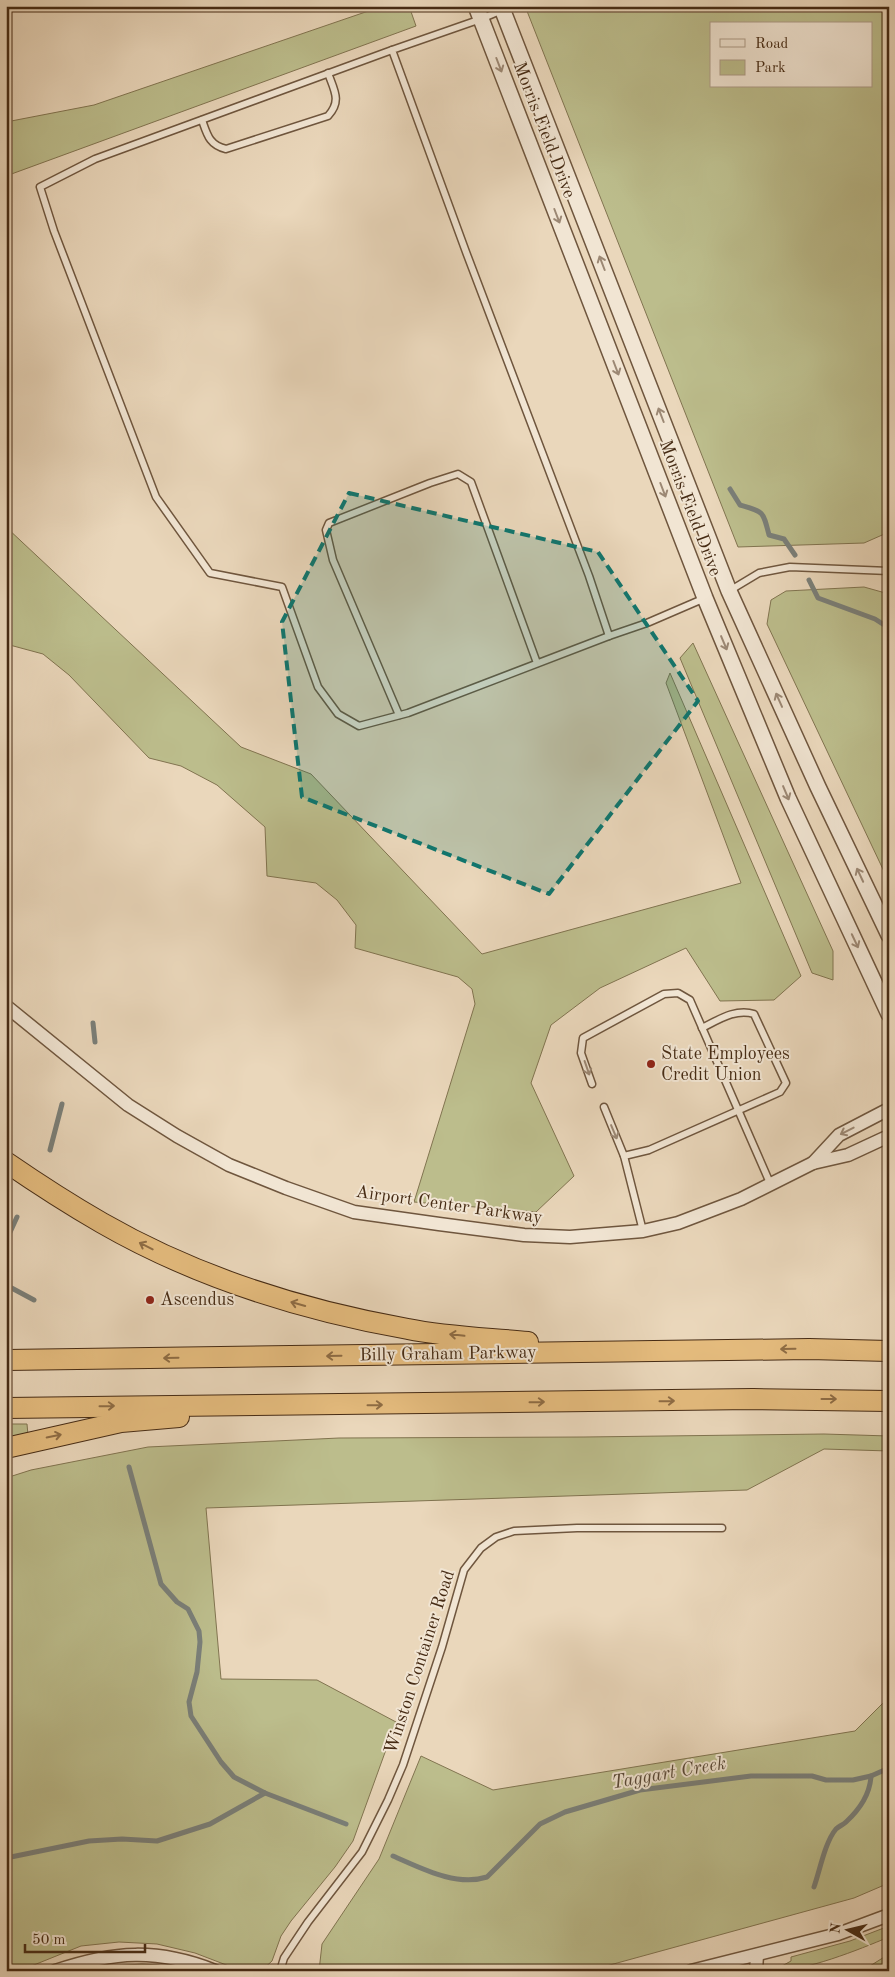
<svg xmlns="http://www.w3.org/2000/svg" width="895" height="1977" viewBox="0 0 895 1977" font-family="'Old Standard TT',serif">
  <style>
    .green { fill: #bcbd8c; stroke: #817450; fill-rule: evenodd }
    .lines { fill: none; stroke-linecap: round; stroke-linejoin: round }
    .stream { stroke: #7a7f79; stroke-width: 5 }
    .service-casing { stroke: #6f563e; stroke-width: 9 }
    .minor-casing { stroke: #6f563e; stroke-width: 15 }
    .tertiary-casing { stroke: #6f563e; stroke-width: 18 }
    .trunk-casing { stroke: #462b14; stroke-width: 22 }
    .service { stroke: #f1e5d3; stroke-width: 6 }
    .minor { stroke: #f1e5d3; stroke-width: 12 }
    .tertiary { stroke: #f1e5d3; stroke-width: 15 }
    .trunk { stroke: #e5bc7e; stroke-width: 20 }
    .oneway { stroke: #9c8874 }
    .oneway2 { stroke: #8e6c44 }
    .marked { fill: #0f766e; fill-opacity: 0.2; stroke: #0f766e; stroke-width: 4; stroke-dasharray: 10 6; stroke-linejoin: round }
    .poi-dot { fill: #8f2418; stroke: #f1e5d3; stroke-width: 2 }
    .labels { text-anchor: middle; dominant-baseline: central; stroke-width: 4; stroke-linejoin: round; paint-order: stroke }
    .street-label { font-size: 18px; fill: #462b14; stroke: #f1e5d3 }
    .poi-label { font-size: 18px; fill: #462b14; stroke: #f1e5d3; text-anchor: start }
    .water-label { font-size: 19px; font-style: italic; fill: #574736; stroke: #f1e5d3 }
  </style>
  <rect width="100%" height="100%" fill="#ead7bb"/>
  <filter id="stains"><feTurbulence type="fractalNoise" baseFrequency=".004" numOctaves="4"/><feColorMatrix values="0 0 0 0 .2 0 0 0 0 .09 0 0 0 0 .02 0 0 0 .5 -.17"/></filter>
  <radialGradient id="worn" r=".72"><stop offset=".6" stop-color="#630" stop-opacity="0"/><stop offset="1" stop-color="#630" stop-opacity=".3"/></radialGradient>
  <g class="green">
    <path d="M 383,6 L 409,6 L 416,26 L 6,176 L 6,122 L 94,105 Z"/>
    <path d="M 525,6 L 889,6 L 889,532 L 864,543 L 738,547 ZM 711,24 L 871,24 L 871,86 L 711,86 Z"/>
    <path d="M 6,527 L 241,747 L 311,774 L 482,954 L 741,883 L 666,683 L 670,673 L 801,976 L 774,1000 L 720,1001 L 686,948 L 600,988 L 551,1025 L 531,1083 L 574,1176 L 536,1212 L 414,1202 L 475,1004 L 472,989 L 458,977 L 355,948 L 356,925 L 337,900 L 316,883 L 267,876 L 265,827 L 217,785 L 181,766 L 149,758 L 69,675 L 43,654 L 6,644 Z"/>
    <path d="M 864,587 L 889,594 L 889,882 L 767,624 L 771,600 L 786,591 Z"/>
    <path d="M 693,643 L 833,951 L 833,980 L 812,973 L 680,658 Z"/>
    <path d="M 6,1424 L 27,1424 L 28,1435 L 6,1439 Z"/>
    <path d="M 824,1434 L 889,1436 L 889,1451 L 824,1449 L 747,1490 L 206,1508 L 221,1679 L 317,1680 L 396,1722 L 353,1841 L 335,1867 L 291,1921 L 281,1936 L 272,1961 L 261,1971 L 242,1971 L 195,1953 L 157,1944 L 119,1942 L 81,1946 L 19,1971 L 6,1971 L 6,1478 L 31,1470 L 148,1447 L 339,1438 L 584,1437 Z"/>
    <path d="M 889,1697 L 889,1883 L 854,1898 L 588,1971 L 319,1971 L 322,1944 L 379,1859 L 421,1756 L 493,1790 L 855,1731 Z"/>
    <path d="M 889,1926 L 889,1937 C 858,1950 806,1971 773,1971 L 791,1961 L 791,1957 L 850,1941 Z"/>
    <path d="M 889,1954 L 889,1971 L 862,1971 Z"/>
    <path d="M 142,1964 L 158,1965 L 189,1971 L 86,1971 L 112,1966 Z"/>
  </g>
  <g class="lines">
    <g class="stream">
      <path d="M 730,489 L 740,505 C 764,512 763,511 769,535 L 784,539 L 795,555"/>
      <path d="M 809,580 L 818,598 L 875,619 L 889,628"/>
      <path d="M 93,1023 L 95,1042"/>
      <path d="M 50,1150 L 62,1104"/>
      <path d="M 6,1241 L 17,1217"/>
      <path d="M 6,1285 L 34,1300"/>
      <path d="M 129,1467 L 161,1584 L 177,1602 L 188,1609 L 199,1631 L 200,1642 L 197,1672 L 189,1702 L 191,1716 L 221,1762 L 234,1777 L 265,1793 L 346,1824"/>
      <path d="M 393,1856 C 421,1868 456,1887 487,1877 L 540,1824 L 565,1812 L 640,1790 L 751,1776 L 812,1776 L 826,1780 L 853,1780 L 871,1776 L 889,1768"/>
      <path d="M 6,1858 L 89,1841 L 122,1839 L 157,1841 L 210,1824 L 265,1793"/>
      <path d="M 814,1887 C 820,1870 825,1842 836,1829 C 839,1826 843,1825 846,1822 C 859,1810 870,1795 871,1776"/>
    </g>
    <g class="service-casing">
      <g id="service">
        <path d="M 502,10 L 481,19 L 392,50 L 466,252 L 589,576 L 609,636 L 647,623 L 705,598"/>
        <path d="M 392,50 L 95,159 L 40,187 L 54,231 L 156,497 L 210,573 L 282,587 L 318,687 L 338,714 L 359,726 L 408,713 L 609,636"/>
        <path d="M 202,120 C 207,134 209,145 226,149 L 328,116 C 342,101 334,90 328,73"/>
        <path d="M 729,591 L 759,573 L 790,567 L 889,571"/>
        <path d="M 399,715 L 333,560 L 326,530 L 329,523 L 430,483 L 458,474 L 471,482 L 537,663"/>
        <path d="M 592,1084 L 581,1053 L 583,1038 L 664,994 L 678,993 L 690,1000 L 770,1183"/>
        <path d="M 604,1107 L 624,1156 L 643,1231"/>
        <path d="M 624,1156 L 649,1150 L 780,1092 L 786,1083 L 754,1014 C 736,1008 718,1020 702,1028"/>
        <path d="M 280,1971 L 284,1958 L 308,1922 L 362,1852 L 388,1800 L 403,1765 L 442,1647 L 464,1570 L 481,1548 L 496,1537 L 514,1531 L 577,1528 L 722,1528"/>
      </g>
    </g>
    <g class="minor-casing">
      <g id="minor">
        <path d="M 6,1006 L 128,1105 L 177,1136 L 229,1165 L 286,1188 L 354,1212 L 439,1224 L 524,1235 L 570,1237 L 643,1231 L 678,1223 L 741,1199 L 813,1163 L 848,1155 L 889,1136"/>
        <path d="M 813,1163 L 839,1135 L 889,1109"/>
        <path d="M 55,1971 C 114,1951 157,1948 215,1971"/>
        <path d="M 691,1971 L 838,1934 L 889,1915"/>
        <path d="M 756,1971 L 757,1955"/>
      </g>
    </g>
    <g class="tertiary-casing">
      <g id="tertiary">
        <path d="M 476,6 L 705,598 L 788,798 L 889,1014"/>
        <path d="M 501,6 L 729,591 L 818,787 L 889,935"/>
      </g>
    </g>
    <g class="trunk-casing">
      <g id="trunk">
        <path d="M 6,1162 C 38,1184 69,1204 102,1223 C 196,1277 301,1310 408,1329 C 447,1337 488,1338 528,1342"/>
        <path d="M 6,1360 L 809,1349 L 889,1351"/>
        <path d="M 6,1408 L 753,1399 L 889,1401"/>
        <path d="M 6,1448 L 121,1422 L 179,1417"/>
      </g>
    </g>
    <use href="#service" class="service"/>
    <use href="#minor" class="minor"/>
    <use href="#tertiary" class="tertiary"/>
    <use href="#trunk" class="trunk"/>
  </g>
  <defs><path id="oneway-shaft" d="M-6 0H5M1.5-3L5.5 0L1.5 3" fill="none" stroke-width="1.6" stroke-linecap="round" stroke-linejoin="round" transform="scale(1.25)"/></defs>
  <g class="oneway">
    <use href="#oneway-shaft" transform="translate(499 65) rotate(69)"/>
    <use href="#oneway-shaft" transform="translate(557 216) rotate(69)"/>
    <use href="#oneway-shaft" transform="translate(602 263) rotate(-111)"/>
    <use href="#oneway-shaft" transform="translate(616 368) rotate(69)"/>
    <use href="#oneway-shaft" transform="translate(661 415) rotate(-111)"/>
    <use href="#oneway-shaft" transform="translate(663 490) rotate(69)"/>
    <use href="#oneway-shaft" transform="translate(724 643) rotate(67)"/>
    <use href="#oneway-shaft" transform="translate(779 700) rotate(-114)"/>
    <use href="#oneway-shaft" transform="translate(786 793) rotate(67)"/>
    <use href="#oneway-shaft" transform="translate(860 875) rotate(-115)"/>
    <use href="#oneway-shaft" transform="translate(855 941) rotate(65)"/>
    <use href="#oneway-shaft" transform="translate(587 1068) rotate(71)"/>
    <use href="#oneway-shaft" transform="translate(847 1131) rotate(153)"/>
    <use href="#oneway-shaft" transform="translate(614 1132) rotate(67)"/>
  </g>
  <g class="oneway2">
    <use href="#oneway-shaft" transform="translate(146 1246) rotate(-153)"/>
    <use href="#oneway-shaft" transform="translate(298 1304) rotate(-164)"/>
    <use href="#oneway-shaft" transform="translate(457 1335) rotate(-174)"/>
    <use href="#oneway-shaft" transform="translate(788 1349) rotate(179)"/>
    <use href="#oneway-shaft" transform="translate(334 1356) rotate(179)"/>
    <use href="#oneway-shaft" transform="translate(171 1358) rotate(179)"/>
    <use href="#oneway-shaft" transform="translate(829 1399)"/>
    <use href="#oneway-shaft" transform="translate(667 1401) rotate(-1)"/>
    <use href="#oneway-shaft" transform="translate(537 1402) rotate(-1)"/>
    <use href="#oneway-shaft" transform="translate(375 1405) rotate(-1)"/>
    <use href="#oneway-shaft" transform="translate(107 1406) rotate(-1)"/>
    <use href="#oneway-shaft" transform="translate(54 1436) rotate(-12)"/>
  </g>
  <path class="marked" d="M 349,493 L 598,552 L 698,701 L 549,894 L 302,797 L 282,622 Z"/>
  <g class="poi-dot">
    <circle cx="651" cy="1064" r="5"/>
    <circle cx="150" cy="1300" r="5"/>
  </g>
  <g class="labels">
    <g class="street-label">
      <text transform="translate(544 130) rotate(69)">Morris Field Drive</text>
      <text transform="translate(690 508) rotate(69)">Morris Field Drive</text>
      <text transform="translate(449 1205) rotate(8)">Airport Center Parkway</text>
      <text transform="translate(448 1354) rotate(-1)">Billy Graham Parkway</text>
      <text transform="translate(420 1662) rotate(-72)">Winston Container Road</text>
    </g>
    <g class="poi-label">
      <text x="661" y="1054">State Employees<tspan x="661" dy="21">Credit Union</tspan></text>
      <text x="160" y="1300">Ascendus</text>
    </g>
    <g class="water-label">
      <text transform="translate(669 1774) rotate(-10)">Taggart Creek</text>
    </g>
  </g>
  <rect width="895" height="1977" fill="none" stroke="#ead7bb" stroke-width="25"/>
  <rect x="8" y="8" width="880" height="1962" fill="none" stroke="#462b14" stroke-width="2.5"/>
  <rect x="12" y="12" width="870" height="1952" fill="none" stroke="#462b14"/>
  <rect x="710" y="22" width="162" height="65" fill="#f1e5d3" stroke="#ad9b87"/>
  <rect x="720" y="39" width="25" height="8" fill="#f1e5d3" stroke="#ad9b87"/>
  <text x="755" y="48" font-size="15" fill="#462b14">Road</text>
  <rect x="720" y="60" width="25" height="15" fill="#bcbd8c" stroke="#ad9b87"/>
  <text x="755" y="72" font-size="15" fill="#462b14">Park</text>
  <g transform="translate(848 1930) rotate(278)" stroke="#f1e5d3" stroke-width="4" paint-order="stroke">
  <path d="M0-4L9 19L0 12L-9 19Z" fill="#462b14"/>
  <text y="-8" font-size="14" font-weight="bold" text-anchor="middle" fill="#462b14">N</text>
  </g>
  <path d="M25 1944v8h120v-8" fill="none" stroke="#462b14" stroke-width="2.5"/>
  <text x="32" y="1944" font-size="15" fill="#462b14" stroke="#f1e5d3" stroke-width="4" paint-order="stroke">50 m</text>
  <rect width="100%" height="100%" filter="url(#stains)"/>
  <rect width="100%" height="100%" fill="url(#worn)"/>
</svg>
